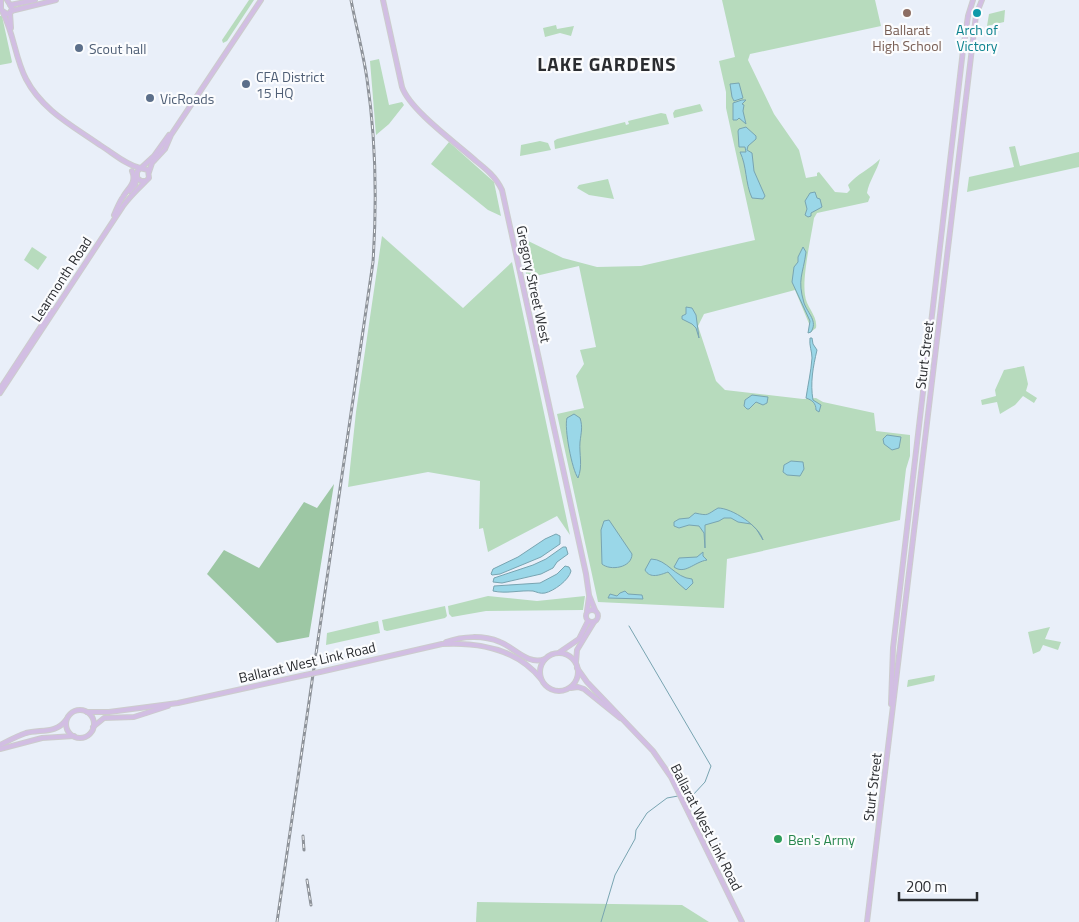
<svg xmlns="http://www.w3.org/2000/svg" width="1079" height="922" viewBox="0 0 1079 922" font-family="'Titillium Web',sans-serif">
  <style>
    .green { fill: #b7dbbd }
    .forest { fill: #9dc7a4 }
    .water { fill: #9ad7e8; stroke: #78a4b1 }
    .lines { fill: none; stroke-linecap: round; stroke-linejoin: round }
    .stream { stroke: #78a4b1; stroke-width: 1 }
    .major-casing { stroke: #cccccd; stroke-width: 6 }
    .major { stroke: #d2bee3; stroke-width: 4 }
    .rail-casing { stroke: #8e939a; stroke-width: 3 }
    .rail { stroke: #fbfcfe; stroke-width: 1; stroke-dasharray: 4; stroke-linecap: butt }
    .major-bridge-casing { stroke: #cccccd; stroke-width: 6; stroke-linecap: butt }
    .major-bridge { stroke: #d2bee3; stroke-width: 4 }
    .education-dot { fill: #8d6e63; stroke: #fbfcfe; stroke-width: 2 }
    .culture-dot { fill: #0f9aa8; stroke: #fbfcfe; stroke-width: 2 }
    .service-dot { fill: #5c6f8a; stroke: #fbfcfe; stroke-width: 2 }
    .leisure-dot { fill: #2e9e5b; stroke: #fbfcfe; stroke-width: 2 }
    .labels { text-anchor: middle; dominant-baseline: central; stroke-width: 4.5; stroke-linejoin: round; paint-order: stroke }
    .education-label { font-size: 14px; fill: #785e54; stroke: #fbfcfe }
    .culture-label { font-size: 14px; fill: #0d838f; stroke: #fbfcfe }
    .service-label { font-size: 14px; fill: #4e5e75; stroke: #fbfcfe; text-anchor: start }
    .street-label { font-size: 14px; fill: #2a2c30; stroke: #fbfcfe }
    .leisure-label { font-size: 14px; fill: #27864d; stroke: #fbfcfe; text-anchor: start }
    .district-label { font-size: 19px; font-weight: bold; letter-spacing: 1px; fill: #2a2c30; stroke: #fbfcfe }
  </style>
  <rect width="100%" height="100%" fill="#e9eff9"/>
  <g class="green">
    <path d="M 249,0 L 254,0 L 227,41 L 223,43 L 222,40 Z"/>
    <path d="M 722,0 L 875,0 L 881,26 L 750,54 L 748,60 L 774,114 L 799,150 L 806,178 L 817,176 L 817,173 L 819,172 L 835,192 L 847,193 L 850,190 L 848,185 C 857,174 870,169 880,159 C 877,171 869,181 867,193 L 870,197 L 868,202 L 817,213 L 814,218 C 811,238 802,277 805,295 C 806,307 818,316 816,328 L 812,331 L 808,333 L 810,326 L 795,290 L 704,314 L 698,326 L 716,381 L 725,390 L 803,399 L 816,398 L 823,402 L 874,413 L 876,431 L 910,435 L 910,456 L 906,469 L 900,520 L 727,559 L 724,608 L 598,602 L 557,414 L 584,408 L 576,376 L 584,364 L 580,350 L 596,347 L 579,266 L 527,278 L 518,236 L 563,258 L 597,267 L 641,266 L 755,240 L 726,108 L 726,92 L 719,61 L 735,57 Z"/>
    <path d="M 1005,10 L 1004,22 L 987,26 L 989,14 Z"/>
    <path d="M 0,16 L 2,16 L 12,62 L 11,63 L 0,65 Z"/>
    <path d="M 556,25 L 557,29 L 574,26 L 571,36 L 560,33 L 545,37 L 543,28 Z"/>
    <path d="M 379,59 L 389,105 L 402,102 L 404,105 L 389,124 L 376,135 L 370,61 Z"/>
    <path d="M 700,104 L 703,111 L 674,118 L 673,113 L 675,110 Z"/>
    <path d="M 661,113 L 666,114 L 669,124 L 555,149 L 554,141 L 557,139 L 625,122 L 626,125 L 629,124 L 628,121 Z"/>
    <path d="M 540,141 L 548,143 L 551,150 L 520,156 L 521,145 Z"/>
    <path d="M 449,142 L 494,182 L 501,216 L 488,210 L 431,164 Z"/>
    <path d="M 1015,146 L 1020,166 L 1079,152 L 1079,167 L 967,192 L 969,177 L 1014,167 L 1009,147 Z"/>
    <path d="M 608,179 L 614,199 L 589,195 L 577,188 L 579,185 Z"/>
    <path d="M 382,236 L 463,308 L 512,262 L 570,535 L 557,516 L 488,552 L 483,528 L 479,529 L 480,481 L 428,472 L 348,487 L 356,412 Z"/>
    <path d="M 32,247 L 47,257 L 38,270 L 24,260 Z"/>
    <path d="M 1024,366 L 1028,384 L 1026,391 L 1037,398 L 1034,403 L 1023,396 L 1015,405 L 1000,414 L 997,402 L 982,405 L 981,400 L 996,396 L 995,390 L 1004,370 Z"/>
    <path d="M 488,596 L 537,601 L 585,596 L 583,610 L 486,611 L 452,617 L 449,614 L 448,606 Z"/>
    <path d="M 445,606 L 447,616 L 445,618 L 387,631 L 384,630 L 382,620 Z"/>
    <path d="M 378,621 L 380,633 L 326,645 L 327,633 Z"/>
    <path d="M 1050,627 L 1045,639 L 1061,642 L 1058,650 L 1043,645 L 1040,651 L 1033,654 L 1028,632 Z"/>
    <path d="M 935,675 L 934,681 L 907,687 L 908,680 Z"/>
    <path d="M 477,902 L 682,905 L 709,922 L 476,922 Z"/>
  </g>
  <path class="forest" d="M 334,484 L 309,637 L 277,643 L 207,574 L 224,550 L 259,568 L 304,502 L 317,508 Z"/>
  <g class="water">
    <path d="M 739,83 L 743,98 L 734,101 L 732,97 L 730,84 Z"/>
    <path d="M 742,100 L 746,100 L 742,104 L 744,105 L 743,111 L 746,124 L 739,118 L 737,120 L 733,120 L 733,103 Z"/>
    <path d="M 746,127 L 756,136 L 756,139 L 748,146 L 747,150 L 752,153 L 754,171 L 765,196 L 763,199 L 752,198 C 745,183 747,166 740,152 L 746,152 L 745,147 L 739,147 L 738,131 L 739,129 Z"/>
    <path d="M 815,192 L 817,198 L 820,199 L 822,207 L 811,213 L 811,216 L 808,217 L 805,215 L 807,209 L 805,201 L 810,193 Z"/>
    <path d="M 803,247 L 806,252 C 803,275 797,279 804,303 C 808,314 818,321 811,332 L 808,333 L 810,321 L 792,282 L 794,267 L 798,262 L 798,257 Z"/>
    <path d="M 686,307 L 692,308 L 696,315 L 699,338 L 696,328 L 692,324 L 682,319 L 682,316 L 686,314 Z"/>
    <path d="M 810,338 L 812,338 L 813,344 L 817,350 C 813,367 810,383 813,400 L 821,405 L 819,412 L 816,410 C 816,403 812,400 806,398 C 808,384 811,372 812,358 C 812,351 809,346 810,338 Z"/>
    <path d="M 752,395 L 768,397 L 767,403 L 763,405 L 756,402 L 749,409 L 747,409 L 744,406 L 745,400 Z"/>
    <path d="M 574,414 L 580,418 C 583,427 581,433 580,442 C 579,454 583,466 578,478 C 572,470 564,428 567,418 Z"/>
    <path d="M 887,435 L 901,437 L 899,448 L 892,450 L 884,444 L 883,439 Z"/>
    <path d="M 791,461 L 803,462 L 804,469 L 800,476 L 787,475 L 783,472 L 784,465 Z"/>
    <path d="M 718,508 C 732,508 759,526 763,540 L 757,530 L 751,524 L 738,522 L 731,518 L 724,518 L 719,521 L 705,525 L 705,548 L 704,533 L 699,526 L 689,525 L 679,528 L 674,526 L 674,522 L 679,519 L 689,518 L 695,513 C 709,516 706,515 718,508 Z"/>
    <path d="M 609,520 L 632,554 C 632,568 610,571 602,564 L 601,530 L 604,521 Z"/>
    <path d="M 556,534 L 560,536 L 560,544 L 541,557 L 500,574 L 492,575 L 491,574 L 493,569 L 518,557 L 545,539 Z"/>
    <path d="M 563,547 L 566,547 L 568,554 L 557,562 L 553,568 L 541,574 L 502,583 L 493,582 L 494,578 L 533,565 L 546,559 Z"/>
    <path d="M 703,552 L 703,556 L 707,560 C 694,562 685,575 674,567 L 679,558 L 697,557 Z"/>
    <path d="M 651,559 C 667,559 675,578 692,579 L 693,583 L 686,590 L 678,583 L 668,572 C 660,575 650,579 645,570 Z"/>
    <path d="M 565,566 L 569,567 L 571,571 C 569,580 554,591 545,593 C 540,594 537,592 533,591 C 520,590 506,594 493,591 L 494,586 L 540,583 L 557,574 Z"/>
    <path d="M 625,591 L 628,594 L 642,595 L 643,599 L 608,598 L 610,594 L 617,596 L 620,593 Z"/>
  </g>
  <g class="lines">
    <g class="stream">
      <path d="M 629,626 L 711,766 L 705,782 L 692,796 L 682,796"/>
      <path d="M 601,922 L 615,875 L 635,839 L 636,830 L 647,813 L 667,798 L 678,796"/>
    </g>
    <g class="major-casing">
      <g id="major">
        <path d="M 1,0 L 1,10 L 7,14 L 11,12 L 12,8 L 7,0"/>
        <path d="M 383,0 L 402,87 C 410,110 456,143 476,161 C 486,169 496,177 502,190 L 586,574 L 589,595 L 595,610"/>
        <path d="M 10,5 L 35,0"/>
        <path d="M 11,11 L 56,0"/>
        <path d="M 3,13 C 14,34 15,58 26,79 C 42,110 73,126 100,145 C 113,153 126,165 140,168"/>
        <path d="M 10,13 L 11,28"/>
        <path d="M 141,168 L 154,156 L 169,135"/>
        <path d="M 149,172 L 152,163 L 165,149 L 171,135 L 261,0"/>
        <path d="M 130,191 L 135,185 L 137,178"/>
        <path d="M 114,215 C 117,209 119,202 123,197 C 128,188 137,183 132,171"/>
        <path d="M 0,389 L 51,311"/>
        <path d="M 0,393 L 123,206 C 131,195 140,187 149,178 L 148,170 L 140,168 L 137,172 L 137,178 L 141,181 L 145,181"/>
        <circle cx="592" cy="616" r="6"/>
        <path d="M 587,611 L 589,597"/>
        <path d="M 446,642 C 463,636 483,635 500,642 C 514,647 528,666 545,659"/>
        <path d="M 560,652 L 579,639 L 588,621"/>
        <circle cx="559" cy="672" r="19"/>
        <path d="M 576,662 L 577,650 L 594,622"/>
        <path d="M 577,668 L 587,682 L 653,751 L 671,777 L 742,922"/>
        <path d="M 320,672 L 442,644 C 478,642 517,649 541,679"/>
        <path d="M 571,688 L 578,687 L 584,689 L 620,718"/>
        <path d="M 891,704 L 893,648 L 963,50 L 968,16 L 973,0"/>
        <circle cx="80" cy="724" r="14"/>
        <path d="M 87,712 L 109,712 L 178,703 L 305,675"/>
        <path d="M 93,727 L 104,718 L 134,717 L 168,706"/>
        <path d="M 0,745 C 8,741 17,736 26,733 C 40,729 56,734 66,720"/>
        <path d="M 0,749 L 42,738 L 74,736"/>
        <path d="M 867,922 L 976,15 L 982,0"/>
      </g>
    </g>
    <use href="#major" class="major"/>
    <g class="rail-casing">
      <g id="rail">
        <path d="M 303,836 L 304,850"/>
        <path d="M 307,880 L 311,905"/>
        <path d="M 277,922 L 373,262 C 377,201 376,140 367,79 C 363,52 356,26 351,0"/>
      </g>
    </g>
    <use href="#rail" class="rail"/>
    <g class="major-bridge-casing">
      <path id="major-bridge" d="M 305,675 L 320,672"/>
    </g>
    <use href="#major-bridge" class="major-bridge"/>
  </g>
  <circle class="education-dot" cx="907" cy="13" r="5"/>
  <circle class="culture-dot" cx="977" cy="13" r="5"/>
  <g class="service-dot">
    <circle cx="79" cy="48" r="5"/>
    <circle cx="246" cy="84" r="5"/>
    <circle cx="150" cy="98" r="5"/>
  </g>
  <circle class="leisure-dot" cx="778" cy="839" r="5"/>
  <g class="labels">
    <g class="education-label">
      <text x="907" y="29">Ballarat<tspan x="907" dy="16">High School</tspan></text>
    </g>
    <g class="culture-label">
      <text x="977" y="29">Arch of<tspan x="977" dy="16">Victory</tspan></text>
    </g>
    <g class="service-label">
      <text x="89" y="48">Scout hall</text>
      <text x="256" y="76">CFA District<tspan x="256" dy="16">15 HQ</tspan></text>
      <text x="160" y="98">VicRoads</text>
    </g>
    <g class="street-label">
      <text transform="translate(61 279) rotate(-57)">Learmonth Road</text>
      <text transform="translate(534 284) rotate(78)">Gregory Street West</text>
      <text transform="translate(924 355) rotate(-83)">Sturt Street</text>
      <text transform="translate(307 662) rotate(-13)">Ballarat West Link Road</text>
      <text transform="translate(872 787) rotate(-83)">Sturt Street</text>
      <text transform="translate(707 827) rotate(63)">Ballarat West Link Road</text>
    </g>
    <g class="leisure-label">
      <text x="788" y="839">Ben's Army</text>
    </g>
    <g class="district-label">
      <text x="607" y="63">LAKE GARDENS</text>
    </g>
  </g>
  <path d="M899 892v8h78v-8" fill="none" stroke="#2a2c30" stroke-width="2.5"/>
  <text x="906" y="892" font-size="15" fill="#2a2c30" stroke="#fbfcfe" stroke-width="4" paint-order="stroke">200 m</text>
</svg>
